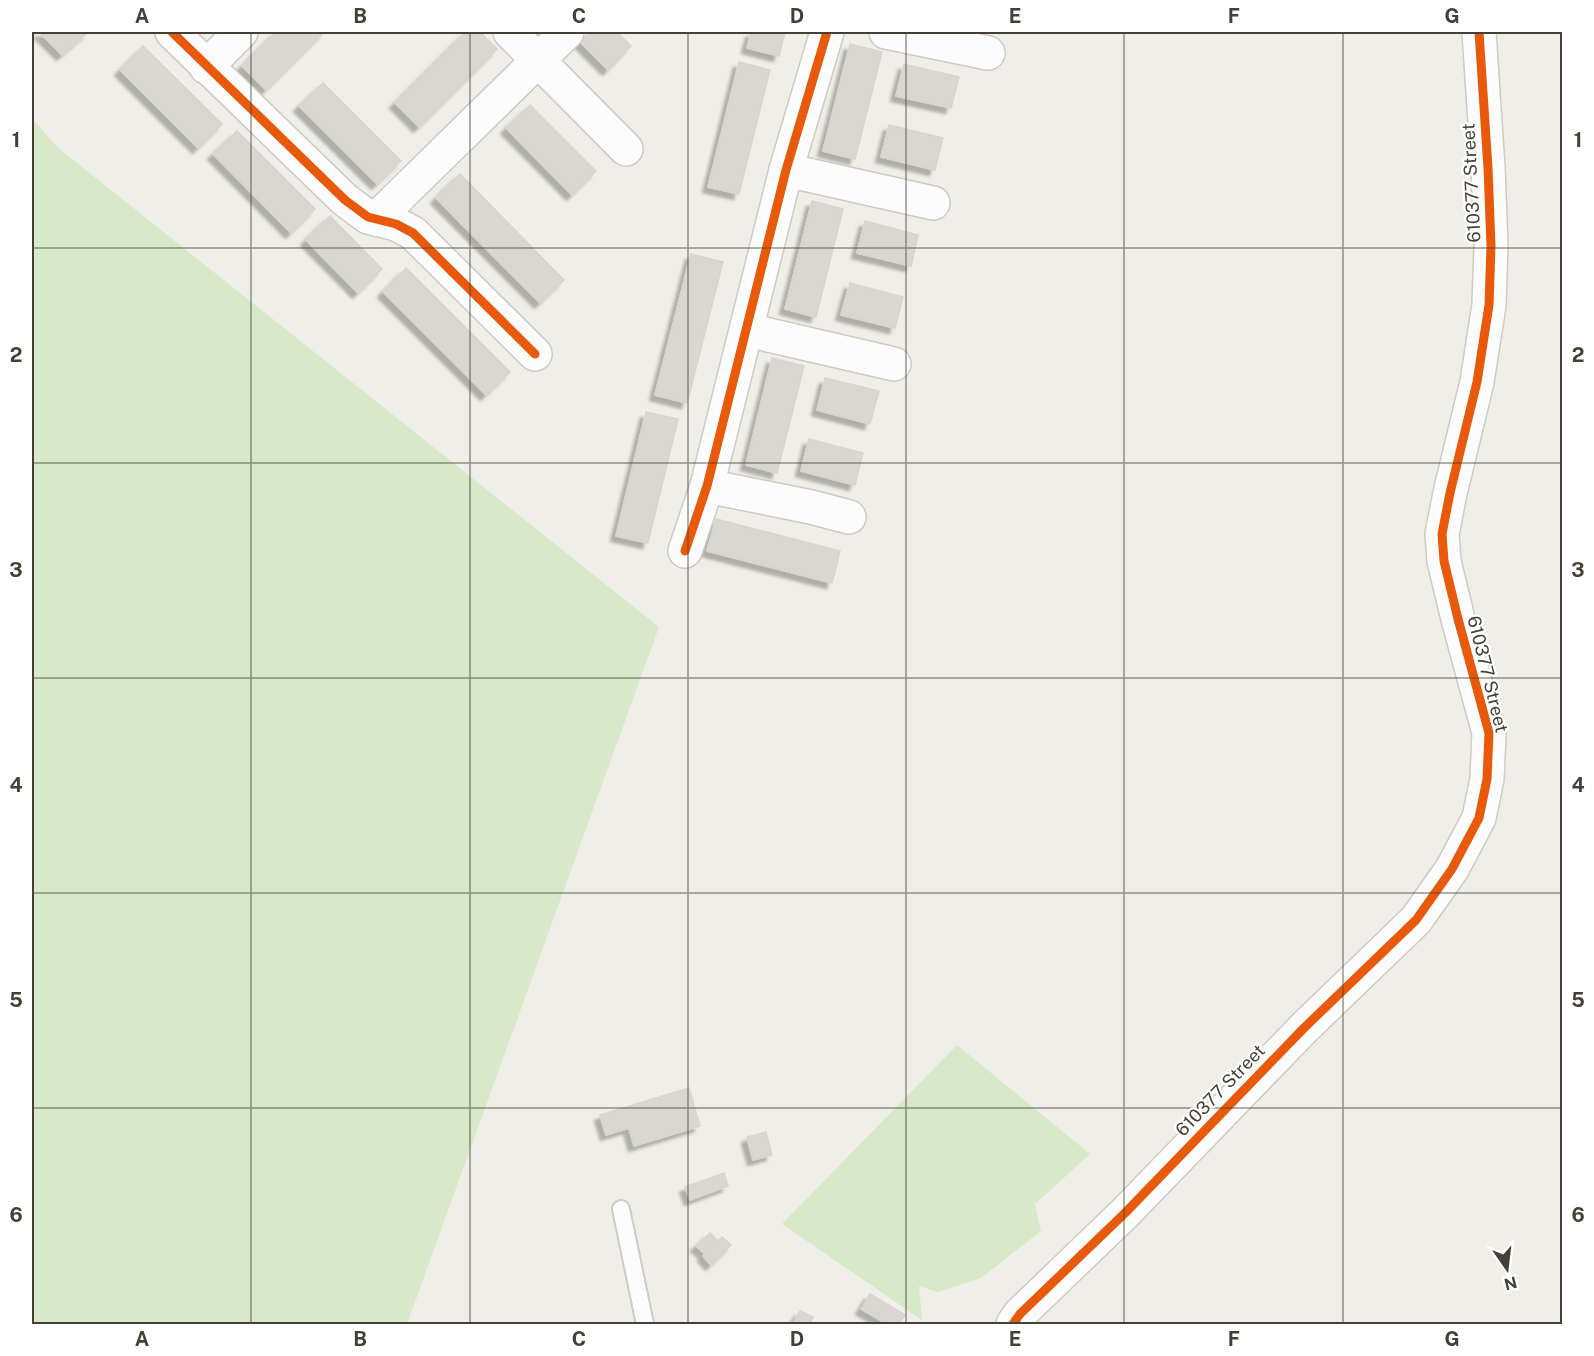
<svg xmlns="http://www.w3.org/2000/svg" width="1594" height="1356" viewBox="0 0 1594 1356" font-family="'Public Sans',sans-serif">
  <style>
    .green { fill: #d7e9c8 }
    .building { fill: #d8d7d1; stroke: #d7d5ce; stroke-width: 1.5; filter: url(#shadow) }
    .lines { fill: none; stroke-linecap: round; stroke-linejoin: round }
    .service-casing { stroke: #cdcbc6; stroke-width: 20 }
    .minor-casing { stroke: #cdcbc6; stroke-width: 36 }
    .service { stroke: #fdfcfc; stroke-width: 16 }
    .minor { stroke: #fdfcfc; stroke-width: 33 }
    .cycleway-casing { stroke: #fff; stroke-width: 13 }
    .cycleway { stroke: #e8590c; stroke-width: 9 }
    .grid { fill: none; stroke: #444035; stroke-width: 1.5; stroke-opacity: 0.55 }
    .labels { text-anchor: middle; dominant-baseline: central; stroke-width: 4.5; stroke-linejoin: round; paint-order: stroke }
    .street-label { font-size: 18px; fill: #444035; stroke: #fff }
    .neatline { fill: none; stroke: #444035; stroke-width: 2 }
    .grid-label { font-size: 20px; text-anchor: middle; font-weight: bold; fill: #444035 }
  </style>
  <defs>
    <filter id="shadow"><feDropShadow dx="-5.5" dy="5.5" stdDeviation="1.5" flood-color="#0004"/></filter>
  </defs>
  <rect width="100%" height="100%" fill="#efeee8"/>
  <g class="green">
    <path d="M 32,118 L 57,147 L 659,627 L 407,1324 L 32,1324 Z"/>
    <path d="M 957,1045 L 1090,1154 L 1035,1204 L 1041,1231 L 981,1278 L 938,1292 L 919,1286 L 922,1320 L 782,1224 Z"/>
  </g>
  <g class="building">
    <path d="M 39,32 L 88,32 L 62,55 Z"/>
    <path d="M 276,32 L 324,32 L 266,90 L 242,66 Z"/>
    <path d="M 466,32 L 480,32 L 497,49 L 419,127 L 395,103 Z"/>
    <path d="M 591,32 L 617,32 L 631,46 L 608,70 L 580,42 Z"/>
    <path d="M 751,32 L 785,32 L 779,56 L 747,48 Z"/>
    <path d="M 850,44 L 882,52 L 855,159 L 823,151 Z"/>
    <path d="M 143,46 L 222,124 L 198,148 L 120,70 Z"/>
    <path d="M 739,62 L 770,70 L 739,194 L 708,187 Z"/>
    <path d="M 904,64 L 959,77 L 951,108 L 896,96 Z"/>
    <path d="M 323,83 L 401,161 L 377,184 L 299,106 Z"/>
    <path d="M 530,105 L 596,171 L 572,195 L 506,128 Z"/>
    <path d="M 889,125 L 943,138 L 935,170 L 881,157 Z"/>
    <path d="M 237,131 L 315,209 L 291,233 L 213,154 Z"/>
    <path d="M 460,174 L 564,280 L 540,303 L 436,198 Z"/>
    <path d="M 812,201 L 843,209 L 816,317 L 785,309 Z"/>
    <path d="M 330,216 L 382,269 L 358,293 L 306,240 Z"/>
    <path d="M 865,221 L 918,235 L 911,266 L 857,253 Z"/>
    <path d="M 691,254 L 723,262 L 687,403 L 655,395 Z"/>
    <path d="M 406,268 L 510,372 L 486,395 L 383,292 Z"/>
    <path d="M 850,283 L 903,297 L 895,328 L 841,315 Z"/>
    <path d="M 772,358 L 804,366 L 777,473 L 746,465 Z"/>
    <path d="M 825,378 L 879,391 L 870,424 L 817,410 Z"/>
    <path d="M 646,412 L 678,419 L 648,543 L 616,536 Z"/>
    <path d="M 809,439 L 863,453 L 855,485 L 801,471 Z"/>
    <path d="M 716,519 L 840,551 L 832,583 L 707,551 Z"/>
    <path d="M 689,1088 L 700,1126 L 634,1146 L 629,1128 L 606,1135 L 600,1115 Z"/>
    <path d="M 766,1132 L 772,1155 L 753,1160 L 747,1137 Z"/>
    <path d="M 724,1173 L 728,1186 L 690,1200 L 685,1187 Z"/>
    <path d="M 710,1233 L 717,1240 L 704,1253 L 696,1246 Z"/>
    <path d="M 722,1237 L 731,1245 L 711,1265 L 703,1256 Z"/>
    <path d="M 870,1294 L 905,1315 L 899,1324 L 887,1324 L 861,1309 Z"/>
    <path d="M 800,1311 L 813,1317 L 810,1324 L 793,1324 Z"/>
  </g>
  <g class="lines">
    <g class="service-casing">
      <path id="service" d="M 621,1209 L 645,1324"/>
    </g>
    <g class="minor-casing">
      <g id="minor">
        <path d="M 172,32 L 345,200 L 368,217 L 396,224 L 413,233 L 535,354"/>
        <path d="M 510,32 L 626,149"/>
        <path d="M 886,32 L 988,53"/>
        <path d="M 206,67 L 241,32"/>
        <path d="M 786,170 L 933,203"/>
        <path d="M 376,219 L 567,32"/>
        <path d="M 747,330 L 894,364"/>
        <path d="M 707,486 L 811,507 L 849,517"/>
        <path d="M 685,551 L 707,486 L 786,170 L 827,32"/>
        <path d="M 1013,1324 L 1020,1314 L 1125,1213 L 1304,1028 L 1416,920 L 1452,869 L 1479,818 L 1487,779 L 1489,733 L 1458,619 L 1444,561 L 1442,534 L 1450,493 L 1477,382 L 1489,305 L 1491,246 L 1488,168 L 1479,32"/>
      </g>
    </g>
    <use href="#service" class="service"/>
    <use href="#minor" class="minor"/>
    <g class="cycleway-casing">
      <g id="cycleway">
        <path d="M 172,32 L 345,200 L 368,217 L 396,224 L 413,233 L 535,354"/>
        <path d="M 685,551 L 707,486 L 786,170 L 827,32"/>
        <path d="M 1013,1324 L 1020,1314 L 1125,1213 L 1304,1028 L 1416,920 L 1452,869 L 1479,818 L 1487,779 L 1489,733 L 1458,619 L 1444,561 L 1442,534 L 1450,493 L 1477,382 L 1489,305 L 1491,246 L 1488,168 L 1479,32"/>
      </g>
    </g>
    <use href="#cycleway" class="cycleway"/>
  </g>
  <path class="grid" d="M 251,32 L 251,1324M 470,32 L 470,1324M 688,32 L 688,1324M 906,32 L 906,1324M 1124,32 L 1124,1324M 1343,32 L 1343,1324M 32,248 L 1562,248M 32,463 L 1562,463M 32,678 L 1562,678M 32,893 L 1562,893M 32,1108 L 1562,1108"/>
  <g class="labels">
    <g class="street-label">
      <text transform="translate(1471 183) rotate(-93)">610377 Street</text>
      <text transform="translate(1488 674) rotate(76)">610377 Street</text>
      <text transform="translate(1220 1090) rotate(-46)">610377 Street</text>
    </g>
  </g>
  <rect width="1594" height="1356" fill="none" stroke="#ffffff" stroke-width="66"/>
  <g transform="translate(1507 1269) rotate(166)" stroke="#ffffff" stroke-width="4.5" paint-order="stroke">
  <path d="M0-4.5L10 22L0 15L-10 22Z" fill="#444035"/>
  <text y="-9" font-size="16" font-weight="bold" text-anchor="middle" fill="#444035">N</text>
  </g>
  <rect x="33" y="33" width="1528" height="1290" class="neatline"/>
  <g class="grid-label">
    <text x="142" y="23">A</text>
    <text x="360" y="23">B</text>
    <text x="579" y="23">C</text>
    <text x="797" y="23">D</text>
    <text x="1015" y="23">E</text>
    <text x="1234" y="23">F</text>
    <text x="1452" y="23">G</text>
    <text x="16" y="147">1</text>
    <text x="1578" y="147">1</text>
    <text x="16" y="362">2</text>
    <text x="1578" y="362">2</text>
    <text x="16" y="577">3</text>
    <text x="1578" y="577">3</text>
    <text x="16" y="792">4</text>
    <text x="1578" y="792">4</text>
    <text x="16" y="1007">5</text>
    <text x="1578" y="1007">5</text>
    <text x="16" y="1222">6</text>
    <text x="1578" y="1222">6</text>
    <text x="142" y="1346">A</text>
    <text x="360" y="1346">B</text>
    <text x="579" y="1346">C</text>
    <text x="797" y="1346">D</text>
    <text x="1015" y="1346">E</text>
    <text x="1234" y="1346">F</text>
    <text x="1452" y="1346">G</text>
  </g>
</svg>
